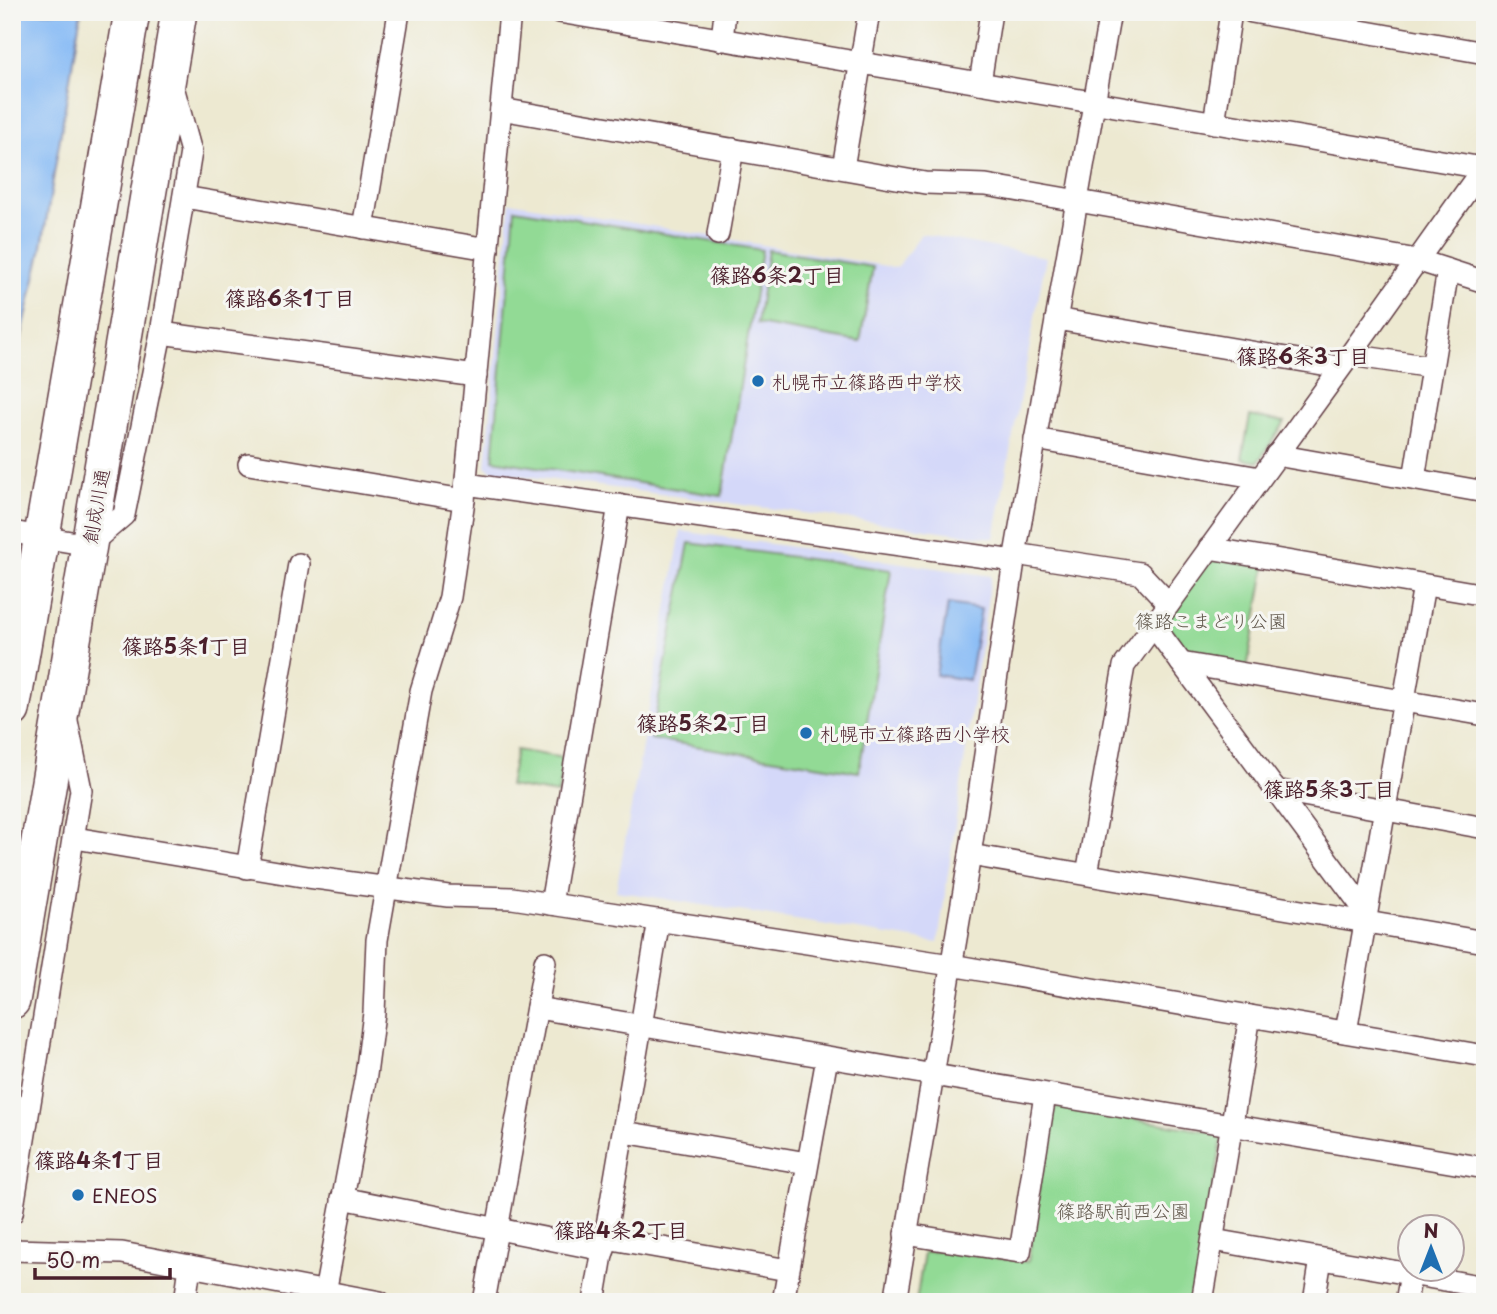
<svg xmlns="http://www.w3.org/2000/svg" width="1497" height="1314" viewBox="0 0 1497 1314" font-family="'Playpen Sans','Klee One',sans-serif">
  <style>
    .built { fill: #d4d8f9 }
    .green { fill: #92da95; stroke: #6e7c60; stroke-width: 2 }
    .water { fill: #88bbf5; stroke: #696d90; stroke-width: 2 }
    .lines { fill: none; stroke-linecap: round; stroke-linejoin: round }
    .minor-casing { stroke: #623d44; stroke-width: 24 }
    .trunk-casing { stroke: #623d44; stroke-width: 38 }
    .minor { stroke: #fff; stroke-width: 21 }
    .trunk { stroke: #fff; stroke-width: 35 }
    .poi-dot { fill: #1f6fb2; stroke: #f6f6f2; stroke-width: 2.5 }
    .labels { text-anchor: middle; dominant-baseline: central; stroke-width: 6; stroke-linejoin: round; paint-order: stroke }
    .poi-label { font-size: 19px; fill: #4a1f2b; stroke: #f6f6f2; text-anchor: start }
    .street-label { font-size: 19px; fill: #4a1f2b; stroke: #f6f6f2 }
    .park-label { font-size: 19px; fill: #60574b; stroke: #f6f6f2 }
    .neighbourhood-label { font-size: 21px; font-weight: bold; fill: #4a1f2b; stroke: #f6f6f2 }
  </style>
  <rect width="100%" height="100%" fill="#f6f6f2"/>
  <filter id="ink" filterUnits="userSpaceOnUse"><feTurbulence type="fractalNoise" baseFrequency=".0143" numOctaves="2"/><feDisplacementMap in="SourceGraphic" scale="14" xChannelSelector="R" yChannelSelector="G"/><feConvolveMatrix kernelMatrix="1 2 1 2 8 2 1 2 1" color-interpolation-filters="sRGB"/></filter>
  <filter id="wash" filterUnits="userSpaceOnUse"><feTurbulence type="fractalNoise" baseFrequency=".00686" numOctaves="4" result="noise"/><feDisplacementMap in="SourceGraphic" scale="28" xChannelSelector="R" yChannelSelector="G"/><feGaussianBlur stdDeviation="1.57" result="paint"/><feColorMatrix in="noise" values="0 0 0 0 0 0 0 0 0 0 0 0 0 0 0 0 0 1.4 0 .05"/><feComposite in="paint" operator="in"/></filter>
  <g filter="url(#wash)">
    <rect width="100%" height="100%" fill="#ede9d1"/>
    <g class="built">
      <path d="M 510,202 L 897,268 L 921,234 L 1046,257 L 994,538 L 494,472 L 486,467 Z"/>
      <path d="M 681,531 L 991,576 L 938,943 L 616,891 Z"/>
    </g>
    <g class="green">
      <path d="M 515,209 L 762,250 L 722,496 L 493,460 Z"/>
      <path d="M 768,250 L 873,267 L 860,342 L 757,324 Z"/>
      <path d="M 1250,416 L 1285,422 L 1258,462 L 1242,459 Z"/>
      <path d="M 689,543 L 891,570 L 859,772 L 651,739 Z"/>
      <path d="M 1209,548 L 1267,558 L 1246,674 L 1181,663 L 1153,625 Z"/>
      <path d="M 516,750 L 564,758 L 558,794 L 509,786 Z"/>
      <path d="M 1058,1106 L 1218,1133 L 1222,1139 L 1195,1302 L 916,1302 L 924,1252 L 944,1251 L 1028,1262 L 1050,1112 Z"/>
    </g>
    <g class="water">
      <path d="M 20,12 L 81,12 L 41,252 L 12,378 L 12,52 Z"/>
      <path d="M 948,604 L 981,609 L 969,680 L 936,675 Z"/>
    </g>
  </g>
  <g filter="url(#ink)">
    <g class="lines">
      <g class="minor-casing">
        <g id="minor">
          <path d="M 559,12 L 1483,168 L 1350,355 L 1124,666 L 1087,874"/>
          <path d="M 1252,12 L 1485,53"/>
          <path d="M 722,40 L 725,12"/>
          <path d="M 980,83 L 991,12"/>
          <path d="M 501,109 L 925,183 L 986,185 L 1417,260 L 1485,282"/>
          <path d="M 1214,123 L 1231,12"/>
          <path d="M 843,168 L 869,12"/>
          <path d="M 184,197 L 488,249"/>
          <path d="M 363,228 L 399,12"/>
          <path d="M 718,234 L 733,149"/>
          <path d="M 1056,319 L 1340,367"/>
          <path d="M 161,333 L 476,376"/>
          <path d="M 1350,355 L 1432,367"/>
          <path d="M 1035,439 L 1260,478"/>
          <path d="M 1276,455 L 1485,492"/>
          <path d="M 249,464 L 464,500"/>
          <path d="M 1414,479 L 1448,270"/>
          <path d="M 466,484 L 1014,561"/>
          <path d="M 12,532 L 89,545 L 124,515 L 161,333 L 191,152 L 172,83"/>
          <path d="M 1209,548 L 1485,595"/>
          <path d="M 1015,554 L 1140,573 L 1169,604"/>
          <path d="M 1153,625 L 1366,912"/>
          <path d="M 1181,663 L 1485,715"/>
          <path d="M 1275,790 L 1485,828"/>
          <path d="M 75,838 L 308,877 L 448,896 L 512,898 L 951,965 L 1485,1056"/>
          <path d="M 970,855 L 1485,942"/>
          <path d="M 247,868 L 299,564"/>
          <path d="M 551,904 L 619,505"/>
          <path d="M 537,1008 L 1485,1168"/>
          <path d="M 1346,1032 L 1424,585"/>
          <path d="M 624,1132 L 807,1163"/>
          <path d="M 342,1198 L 604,1250"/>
          <path d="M 12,1213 L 81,790 L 67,721"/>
          <path d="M 905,1234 L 1020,1252 L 1045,1095"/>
          <path d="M 606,1238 L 788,1270"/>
          <path d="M 1213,1240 L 1485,1287"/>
          <path d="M 12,1250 L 122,1253 L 190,1266"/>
          <path d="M 185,1302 L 190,1266 L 380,1302"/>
          <path d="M 321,1302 L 327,1282 L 366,1075 L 374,1013 L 377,940 L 421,691 L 450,597 L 464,500 L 510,12"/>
          <path d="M 484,1302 L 545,962"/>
          <path d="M 594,1302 L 659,920"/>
          <path d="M 783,1302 L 827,1058"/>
          <path d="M 895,1302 L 970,855 L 1014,561 L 1110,12"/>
          <path d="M 1202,1302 L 1250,1016"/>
          <path d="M 1314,1302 L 1321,1259"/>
          <path d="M 1406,1302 L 1411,1274"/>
        </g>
      </g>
      <g class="trunk-casing">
        <g id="trunk">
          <path d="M 12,710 L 132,12"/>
          <path d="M 12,1001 L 179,12"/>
        </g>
      </g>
      <use href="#minor" class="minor"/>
      <use href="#trunk" class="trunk"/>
    </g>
  </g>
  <g class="poi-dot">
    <circle cx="758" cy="381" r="7"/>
    <circle cx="806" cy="733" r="7"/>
    <circle cx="78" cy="1195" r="7"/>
  </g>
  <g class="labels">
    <g class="poi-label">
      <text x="772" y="381">札幌市立篠路西中学校</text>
      <text x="820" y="733">札幌市立篠路西小学校</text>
      <text x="92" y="1195">ENEOS</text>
    </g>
    <g class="street-label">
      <text transform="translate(95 506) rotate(-80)">創成川通</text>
    </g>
    <g class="park-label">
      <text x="1211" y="620">篠路こまどり公園</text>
      <text x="1123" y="1210">篠路駅前西公園</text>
    </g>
    <g class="neighbourhood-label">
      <text x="777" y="274">篠路6条2丁目</text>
      <text x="290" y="297">篠路6条1丁目</text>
      <text x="1303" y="355">篠路6条3丁目</text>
      <text x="186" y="645">篠路5条1丁目</text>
      <text x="703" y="722">篠路5条2丁目</text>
      <text x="1329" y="788">篠路5条3丁目</text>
      <text x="99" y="1159">篠路4条1丁目</text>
      <text x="621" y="1229">篠路4条2丁目</text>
    </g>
  </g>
  <rect width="1497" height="1314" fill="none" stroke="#f6f6f2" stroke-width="42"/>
  <g transform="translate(1431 1248)"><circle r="33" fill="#f6f6f2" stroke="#b1a0a2" stroke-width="2"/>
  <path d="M0-5L12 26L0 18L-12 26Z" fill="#1f6fb2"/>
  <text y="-10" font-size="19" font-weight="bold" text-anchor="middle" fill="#4a1f2b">N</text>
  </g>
  <path d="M35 1268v10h135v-10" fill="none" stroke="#4a1f2b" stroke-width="3.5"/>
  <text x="46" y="1268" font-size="21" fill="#4a1f2b" stroke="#f6f6f2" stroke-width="5" paint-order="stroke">50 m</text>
</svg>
